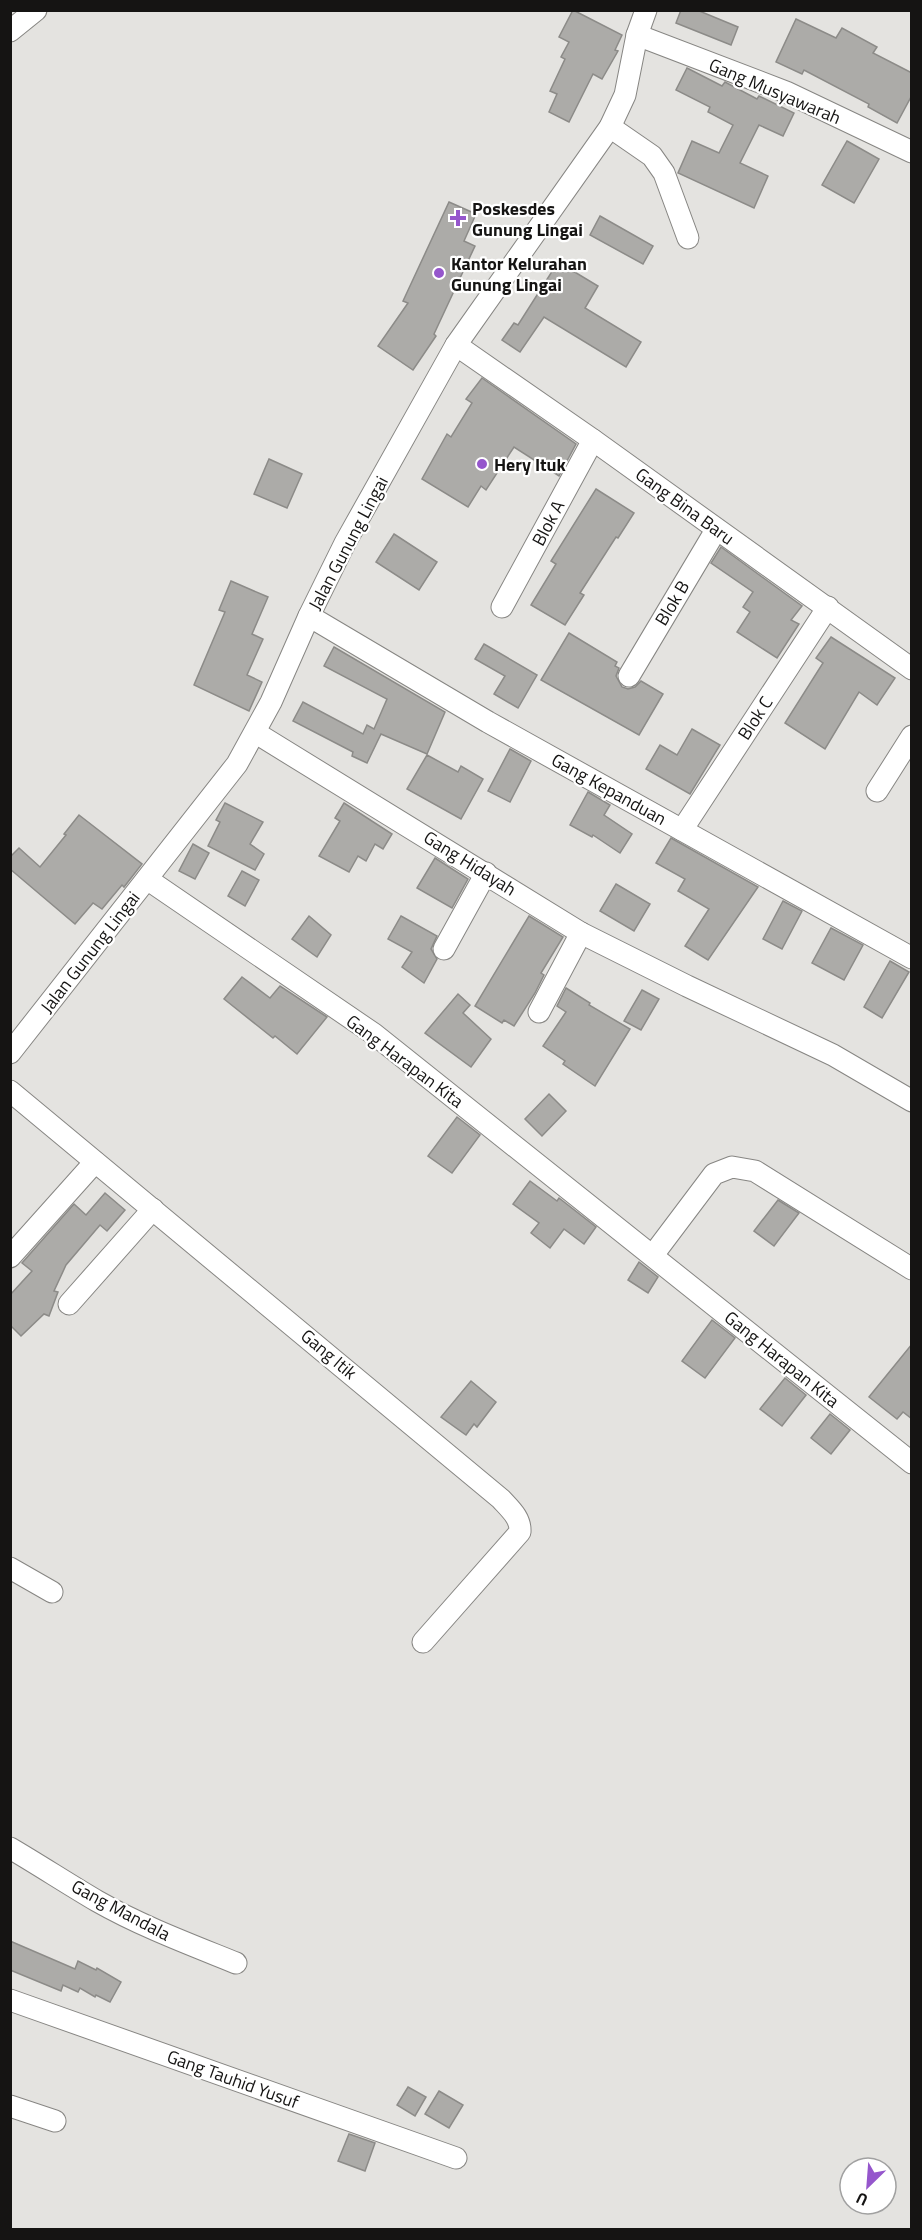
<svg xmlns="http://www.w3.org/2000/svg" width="922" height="2240" viewBox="0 0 922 2240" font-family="'Titillium Web',sans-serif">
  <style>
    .building { fill: #acaba8; stroke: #8c8b88; stroke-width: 1.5 }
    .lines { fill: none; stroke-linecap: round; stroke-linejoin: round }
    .minor-casing { stroke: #878683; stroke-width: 23 }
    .minor { stroke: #fff; stroke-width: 21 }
    .poi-dot { fill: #9556cc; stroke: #fff; stroke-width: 2 }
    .labels { text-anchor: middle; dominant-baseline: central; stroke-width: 4.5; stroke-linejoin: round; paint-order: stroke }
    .street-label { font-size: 18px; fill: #151413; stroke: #fff }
    .poi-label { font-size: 18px; font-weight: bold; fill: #151413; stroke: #fff; text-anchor: start }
  </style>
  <rect width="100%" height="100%" fill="#e4e3e0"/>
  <g class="building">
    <path d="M 573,10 L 622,35 L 615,50 L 618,51 L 602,79 L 593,74 L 569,122 L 549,112 L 557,94 L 550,91 L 565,59 L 561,57 L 569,42 L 559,37 Z"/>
    <path d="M 681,10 L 697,10 L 738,27 L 731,45 L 676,23 Z"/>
    <path d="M 796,19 L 836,38 L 842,28 L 877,47 L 873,53 L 912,73 L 912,95 L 897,123 L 868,107 L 869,104 L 804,70 L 802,74 L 776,62 Z"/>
    <path d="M 687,68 L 722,86 L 725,82 L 757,99 L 759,96 L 794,113 L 783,136 L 759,125 L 740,163 L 768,176 L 754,208 L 678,173 L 692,141 L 719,153 L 733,125 L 708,112 L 710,107 L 676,90 Z"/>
    <path d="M 847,141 L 879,159 L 854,203 L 822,185 Z"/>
    <path d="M 449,202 L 476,214 L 464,241 L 475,246 L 434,334 L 436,336 L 413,370 L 378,346 L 408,303 L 403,301 Z"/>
    <path d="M 600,216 L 653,246 L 643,264 L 590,235 Z"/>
    <path d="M 558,262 L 598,286 L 585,308 L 641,342 L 626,367 L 544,317 L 520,352 L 502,340 L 514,323 L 518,325 Z"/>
    <path d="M 482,378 L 576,444 L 559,476 L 514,447 L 486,490 L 481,486 L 468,507 L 422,479 L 447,434 L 451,437 L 472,403 L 466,399 Z"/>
    <path d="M 269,459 L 302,474 L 287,508 L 254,494 Z"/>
    <path d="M 596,489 L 634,513 L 618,538 L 616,537 L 580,593 L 584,595 L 565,625 L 531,605 L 556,564 L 551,561 Z"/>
    <path d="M 394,534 L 437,562 L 419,590 L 376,562 Z"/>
    <path d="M 721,547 L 802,606 L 791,620 L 799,624 L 777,658 L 737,632 L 750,612 L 743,607 L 753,592 L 711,563 Z"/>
    <path d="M 231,581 L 268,597 L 252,634 L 263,639 L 247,675 L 262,682 L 249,711 L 194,685 L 225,612 L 219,610 Z"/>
    <path d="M 569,633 L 617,662 L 615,666 L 619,668 L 616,676 L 622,687 L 628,689 L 635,687 L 641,681 L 663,694 L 639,735 L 541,680 Z"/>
    <path d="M 831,637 L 895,678 L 877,705 L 859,692 L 825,749 L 785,723 L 823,663 L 816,658 Z"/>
    <path d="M 484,644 L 537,675 L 518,708 L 494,694 L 505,676 L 475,659 Z"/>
    <path d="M 334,647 L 445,712 L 427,754 L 381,734 L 367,763 L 352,756 L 353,752 L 293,721 L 303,702 L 363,734 L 367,725 L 374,729 L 387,699 L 324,666 Z"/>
    <path d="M 692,729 L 720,745 L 690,794 L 646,769 L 660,745 L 677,755 Z"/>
    <path d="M 510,749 L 531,761 L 510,802 L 488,791 Z"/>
    <path d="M 427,755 L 458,772 L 461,766 L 483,779 L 461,819 L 407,789 Z"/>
    <path d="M 588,792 L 610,805 L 604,815 L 632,834 L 620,853 L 593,835 L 592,837 L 570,825 Z"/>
    <path d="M 225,803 L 263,822 L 250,844 L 264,854 L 255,870 L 208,846 L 220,822 L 216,820 Z"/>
    <path d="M 344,803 L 392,834 L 383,849 L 375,844 L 366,861 L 358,856 L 349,872 L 319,856 L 340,821 L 335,818 Z"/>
    <path d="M 79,815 L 142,864 L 124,887 L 122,885 L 102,909 L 93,903 L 75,924 L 10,869 L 10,857 L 19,848 L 40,867 L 66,835 L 64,834 Z"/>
    <path d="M 671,838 L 758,887 L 708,960 L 685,946 L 709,909 L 678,891 L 685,879 L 656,863 Z"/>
    <path d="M 193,844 L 209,853 L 195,879 L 179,871 Z"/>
    <path d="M 435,858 L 468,879 L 452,908 L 417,888 Z"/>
    <path d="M 242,871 L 259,880 L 245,906 L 228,896 Z"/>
    <path d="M 616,884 L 650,904 L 634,931 L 600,911 Z"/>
    <path d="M 783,901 L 802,911 L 782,949 L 763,939 Z"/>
    <path d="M 309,916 L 331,935 L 317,957 L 292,939 Z"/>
    <path d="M 401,916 L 437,936 L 431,949 L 437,959 L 424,983 L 402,967 L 412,952 L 388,939 Z"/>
    <path d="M 529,916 L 563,937 L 541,973 L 544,975 L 535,993 L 514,1026 L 504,1020 L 502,1023 L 475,1006 Z"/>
    <path d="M 831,928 L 863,945 L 844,980 L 812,963 Z"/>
    <path d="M 890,961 L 909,972 L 882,1018 L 864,1007 Z"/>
    <path d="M 242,977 L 270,998 L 280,986 L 327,1017 L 297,1054 L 275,1036 L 273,1038 L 224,999 Z"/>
    <path d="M 566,988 L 590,1003 L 589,1005 L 630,1029 L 595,1086 L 563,1064 L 565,1061 L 543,1046 L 566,1012 L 557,1006 Z"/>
    <path d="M 642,990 L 659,999 L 641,1030 L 624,1021 Z"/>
    <path d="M 458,994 L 470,1005 L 463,1013 L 491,1039 L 471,1067 L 425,1033 Z"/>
    <path d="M 549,1094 L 566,1111 L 542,1136 L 525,1119 Z"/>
    <path d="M 457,1117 L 480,1135 L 452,1173 L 428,1156 Z"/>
    <path d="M 530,1181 L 557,1201 L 559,1198 L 596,1227 L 584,1244 L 564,1229 L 550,1248 L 531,1233 L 539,1223 L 513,1204 Z"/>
    <path d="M 105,1193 L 125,1210 L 107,1231 L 100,1225 L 66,1265 L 54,1291 L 58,1292 L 49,1316 L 44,1314 L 21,1336 L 10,1325 L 10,1295 L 32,1271 L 22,1263 L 74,1204 L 86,1215 Z"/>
    <path d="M 778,1200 L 799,1213 L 774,1246 L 754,1231 Z"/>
    <path d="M 639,1262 L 658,1277 L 648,1293 L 628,1280 Z"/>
    <path d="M 712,1320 L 735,1338 L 705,1378 L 682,1361 Z"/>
    <path d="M 912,1344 L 912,1419 L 903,1412 L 897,1419 L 869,1397 Z"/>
    <path d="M 785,1378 L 806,1395 L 782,1426 L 760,1409 Z"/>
    <path d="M 471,1381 L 496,1402 L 477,1427 L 474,1424 L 466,1435 L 441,1417 Z"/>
    <path d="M 830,1414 L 850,1430 L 831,1454 L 811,1438 Z"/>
    <path d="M 10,1941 L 75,1969 L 78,1961 L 96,1970 L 97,1968 L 121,1982 L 110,2002 L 96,1995 L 95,1997 L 80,1988 L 78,1992 L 63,1985 L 61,1991 L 10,1970 Z"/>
    <path d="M 408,2087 L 426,2097 L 415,2116 L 397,2105 Z"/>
    <path d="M 439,2091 L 463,2105 L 449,2128 L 425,2114 Z"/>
    <path d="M 349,2134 L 375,2143 L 365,2171 L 338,2161 Z"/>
  </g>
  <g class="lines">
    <g class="minor-casing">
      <g id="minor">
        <path d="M 10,31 L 36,10"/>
        <path d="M 637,35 L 786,92 L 912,152"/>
        <path d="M 610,127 L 652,156 L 664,173 L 688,238"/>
        <path d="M 456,345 L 593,440 L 912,669"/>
        <path d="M 502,607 L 593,440"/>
        <path d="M 309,616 L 488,722 L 912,958"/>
        <path d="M 629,676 L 716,530"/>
        <path d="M 256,733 L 581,933 L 687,986 L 833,1055 L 912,1101"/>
        <path d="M 877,791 L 912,736"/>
        <path d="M 682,830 L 828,607"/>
        <path d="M 147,879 L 374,1034 L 912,1463"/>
        <path d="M 444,949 L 486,873"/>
        <path d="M 539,1012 L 581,933"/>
        <path d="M 10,1053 L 237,764 L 271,702 L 309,616 L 345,543 L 456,345 L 610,127 L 625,95 L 637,35 L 646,10"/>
        <path d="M 10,1091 L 501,1499 C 510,1509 521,1518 520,1532 L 423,1642"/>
        <path d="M 653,1255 L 714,1174 L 732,1167 L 755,1171 L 912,1269"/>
        <path d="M 10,1257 L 95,1162"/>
        <path d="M 69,1304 L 153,1209"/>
        <path d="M 10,1568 L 52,1592"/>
        <path d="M 10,1848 C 39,1865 68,1884 97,1901 C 141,1926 189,1944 236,1963"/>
        <path d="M 10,2000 L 456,2158"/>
        <path d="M 10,2106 L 55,2121"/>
      </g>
    </g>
    <use href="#minor" class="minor"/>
  </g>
  <g class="poi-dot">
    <path d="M455 209h6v6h6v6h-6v6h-6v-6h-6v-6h6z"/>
    <circle cx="439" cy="273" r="6"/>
    <circle cx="482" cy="464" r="6"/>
  </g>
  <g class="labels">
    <g class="street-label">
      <text transform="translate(775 91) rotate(23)">Gang Musyawarah</text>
      <text transform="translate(685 506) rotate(36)">Gang Bina Baru</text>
      <text transform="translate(548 523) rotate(-62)">Blok A</text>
      <text transform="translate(348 543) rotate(-62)">Jalan Gunung Lingai</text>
      <text transform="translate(672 603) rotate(-59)">Blok B</text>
      <text transform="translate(755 718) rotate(-57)">Blok C</text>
      <text transform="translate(609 789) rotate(29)">Gang Kepanduan</text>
      <text transform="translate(470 863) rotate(32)">Gang Hidayah</text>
      <text transform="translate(90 952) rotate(-52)">Jalan Gunung Lingai</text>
      <text transform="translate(405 1061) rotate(37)">Gang Harapan Kita</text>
      <text transform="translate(329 1354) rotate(40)">Gang Itik</text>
      <text transform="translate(782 1359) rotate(39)">Gang Harapan Kita</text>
      <text transform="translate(121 1910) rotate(28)">Gang Mandala</text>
      <text transform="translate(233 2079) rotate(20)">Gang Tauhid Yusuf</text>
    </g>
    <g class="poi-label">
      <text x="472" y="208">Poskesdes<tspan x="472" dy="21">Gunung Lingai</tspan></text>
      <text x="451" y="263">Kantor Kelurahan<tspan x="451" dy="21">Gunung Lingai</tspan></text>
      <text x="494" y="464">Hery Ituk</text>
    </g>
  </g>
  <rect width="922" height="2240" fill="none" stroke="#151413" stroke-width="24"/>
  <g transform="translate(868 2186) rotate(205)"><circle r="28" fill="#ffffff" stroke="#a1a1a1" stroke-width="1.5"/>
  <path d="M0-4.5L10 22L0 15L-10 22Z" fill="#9556cc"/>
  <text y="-9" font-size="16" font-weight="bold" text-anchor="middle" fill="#151413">U</text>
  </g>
</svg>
